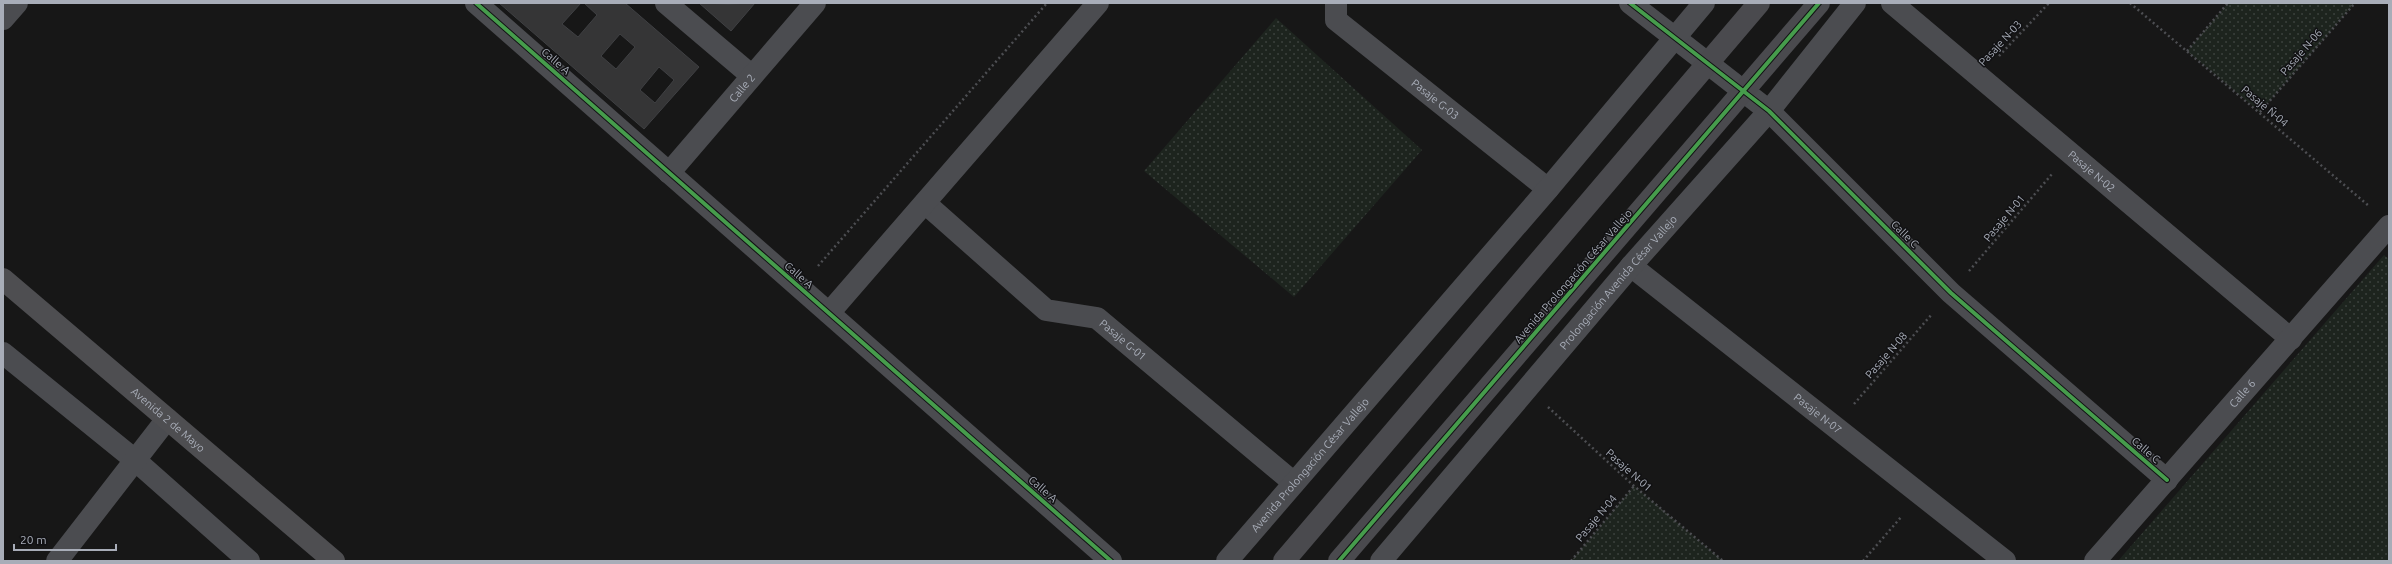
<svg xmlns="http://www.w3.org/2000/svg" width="2392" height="564" viewBox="0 0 2392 564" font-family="Ubuntu,sans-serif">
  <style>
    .park { fill: url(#park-dots) }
    .building { fill: #353536; stroke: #3f4043; fill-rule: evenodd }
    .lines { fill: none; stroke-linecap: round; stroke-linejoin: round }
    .path { stroke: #4d4e52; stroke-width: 2.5; stroke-dasharray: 2 3; stroke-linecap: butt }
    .street { stroke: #4b4c50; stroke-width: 22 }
    .secondary { stroke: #4a4a4e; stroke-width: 22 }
    .highway { stroke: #4e4e51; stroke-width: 22 }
    .cycleway-casing { stroke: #111113; stroke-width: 6 }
    .cycleway { stroke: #469c4c; stroke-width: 4 }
    .labels { text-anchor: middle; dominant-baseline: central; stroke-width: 3; stroke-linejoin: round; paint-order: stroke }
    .street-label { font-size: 11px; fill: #a8adb8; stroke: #111113 }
  </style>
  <defs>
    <pattern id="park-dots" width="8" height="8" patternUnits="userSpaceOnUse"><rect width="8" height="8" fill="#1d241e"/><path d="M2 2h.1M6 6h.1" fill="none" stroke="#3b413d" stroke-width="1.8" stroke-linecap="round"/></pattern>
  </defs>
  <rect width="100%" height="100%" fill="#171717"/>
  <g class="park">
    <path d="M 2228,3 L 2355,3 L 2260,112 L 2187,51 Z"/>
    <path d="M 1276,18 L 1422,150 L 1294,297 L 1144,171 Z"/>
    <path d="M 2384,255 L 2389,259 L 2389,561 L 2118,561 Z"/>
    <path d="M 1634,486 L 1723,561 L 1571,561 Z"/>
  </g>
  <g class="building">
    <path d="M 499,3 L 581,3 L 562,24 L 578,37 L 597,15 L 584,3 L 625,3 L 699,67 L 644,129 ZM 620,34 L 635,47 L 616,69 L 601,56 ZM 659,67 L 674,80 L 655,103 L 640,90 Z"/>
    <path d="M 699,3 L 728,4 L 755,3 L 731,31 Z"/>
  </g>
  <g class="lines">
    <g class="path">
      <path d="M 2130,3 L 2369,206"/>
      <path d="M 2187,51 L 2228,3"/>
      <path d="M 1999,56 L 2049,3"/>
      <path d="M 2260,112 L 2355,3"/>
      <path d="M 818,266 L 1047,3"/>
      <path d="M 1969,271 L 2052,174"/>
      <path d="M 1854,404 L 1932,314"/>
      <path d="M 1548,407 L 1634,486 L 1723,561"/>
      <path d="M 1571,561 L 1634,486"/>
      <path d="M 1863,561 L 1902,516"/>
    </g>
    <g class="street">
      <path d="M 476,3 L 1111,561"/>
      <path d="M 666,3 L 752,76"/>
      <path id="s1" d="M 1336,3 L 1336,20 L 1548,189"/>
      <path d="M 1630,3 L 1769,111 L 1951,293 L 2167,480"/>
      <path id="s2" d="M 1892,3 L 2291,339"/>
      <path d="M 3,19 L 17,3"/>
      <path id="s3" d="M 669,173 L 815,3"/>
      <path id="s4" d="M 925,203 L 1046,310 L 1097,318 L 1294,483"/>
      <path id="s5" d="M 1631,266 L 2005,561"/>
      <path d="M 829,313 L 1098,3"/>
      <path d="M 3,353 L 135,460 L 249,561"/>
      <path d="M 57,561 L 167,419"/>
      <path id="s6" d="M 1227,561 L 1548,189 L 1704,3"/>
      <path id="s7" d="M 1381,561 L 1631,266 L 1769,111 L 1855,3"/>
      <path id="s8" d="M 2095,561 L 2389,226"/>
    </g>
    <g class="secondary">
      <path d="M 1284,561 L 1759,3"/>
      <path d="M 1339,561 L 1819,3"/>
    </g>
    <path class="highway" id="s9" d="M 3,279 L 334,561"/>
    <g class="cycleway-casing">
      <g id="cycleway">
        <path d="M 476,3 L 1111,561"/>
        <path d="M 1630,3 L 1769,111 L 1951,293 L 2167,480"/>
        <path d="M 1339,561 L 1819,3"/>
      </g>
    </g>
    <use href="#cycleway" class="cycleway"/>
  </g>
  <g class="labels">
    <g class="street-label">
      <text transform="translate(2000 43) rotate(-47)">Pasaje N-03</text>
      <text transform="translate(2301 52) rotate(-49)">Pasaje N-06</text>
      <text transform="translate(556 61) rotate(41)">Calle A</text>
      <text stroke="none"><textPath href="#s3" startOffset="112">Calle 2</textPath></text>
      <text stroke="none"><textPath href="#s1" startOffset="144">Pasaje G-03</textPath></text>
      <text transform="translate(2265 106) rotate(40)">Pasaje Ñ-04</text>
      <text stroke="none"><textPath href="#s2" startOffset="261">Pasaje N-02</textPath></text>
      <text transform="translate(2004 218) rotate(-50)">Pasaje N-01</text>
      <text transform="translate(1905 234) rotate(45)">Calle C</text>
      <text transform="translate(799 275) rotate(41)">Calle A</text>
      <text transform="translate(1573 276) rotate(-49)">Avenida Prolongación César Vallejo</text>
      <text stroke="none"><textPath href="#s7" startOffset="366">Prolongación Avenida César Vallejo</textPath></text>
      <text stroke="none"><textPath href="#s4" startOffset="247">Pasaje G-01</textPath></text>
      <text transform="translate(1886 355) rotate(-49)">Pasaje N-08</text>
      <text stroke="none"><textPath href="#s8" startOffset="223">Calle 6</textPath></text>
      <text stroke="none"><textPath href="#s5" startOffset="238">Pasaje N-07</textPath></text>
      <text stroke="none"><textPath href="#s9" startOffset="217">Avenida 2 de Mayo</textPath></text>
      <text transform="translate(2146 450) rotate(41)">Calle C</text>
      <text stroke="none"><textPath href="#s6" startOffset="127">Avenida Prolongación César Vallejo</textPath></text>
      <text transform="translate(1629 470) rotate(42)">Pasaje N-01</text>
      <text transform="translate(1043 489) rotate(41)">Calle A</text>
      <text transform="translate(1596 518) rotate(-50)">Pasaje N-04</text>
    </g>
  </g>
  <rect width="2392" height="564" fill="none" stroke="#a8adb8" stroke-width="8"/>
  <path d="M14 544v6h102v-6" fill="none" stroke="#a8adb8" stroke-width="2"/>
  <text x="20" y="544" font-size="12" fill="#a8adb8" stroke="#111113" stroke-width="3" paint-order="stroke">20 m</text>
</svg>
